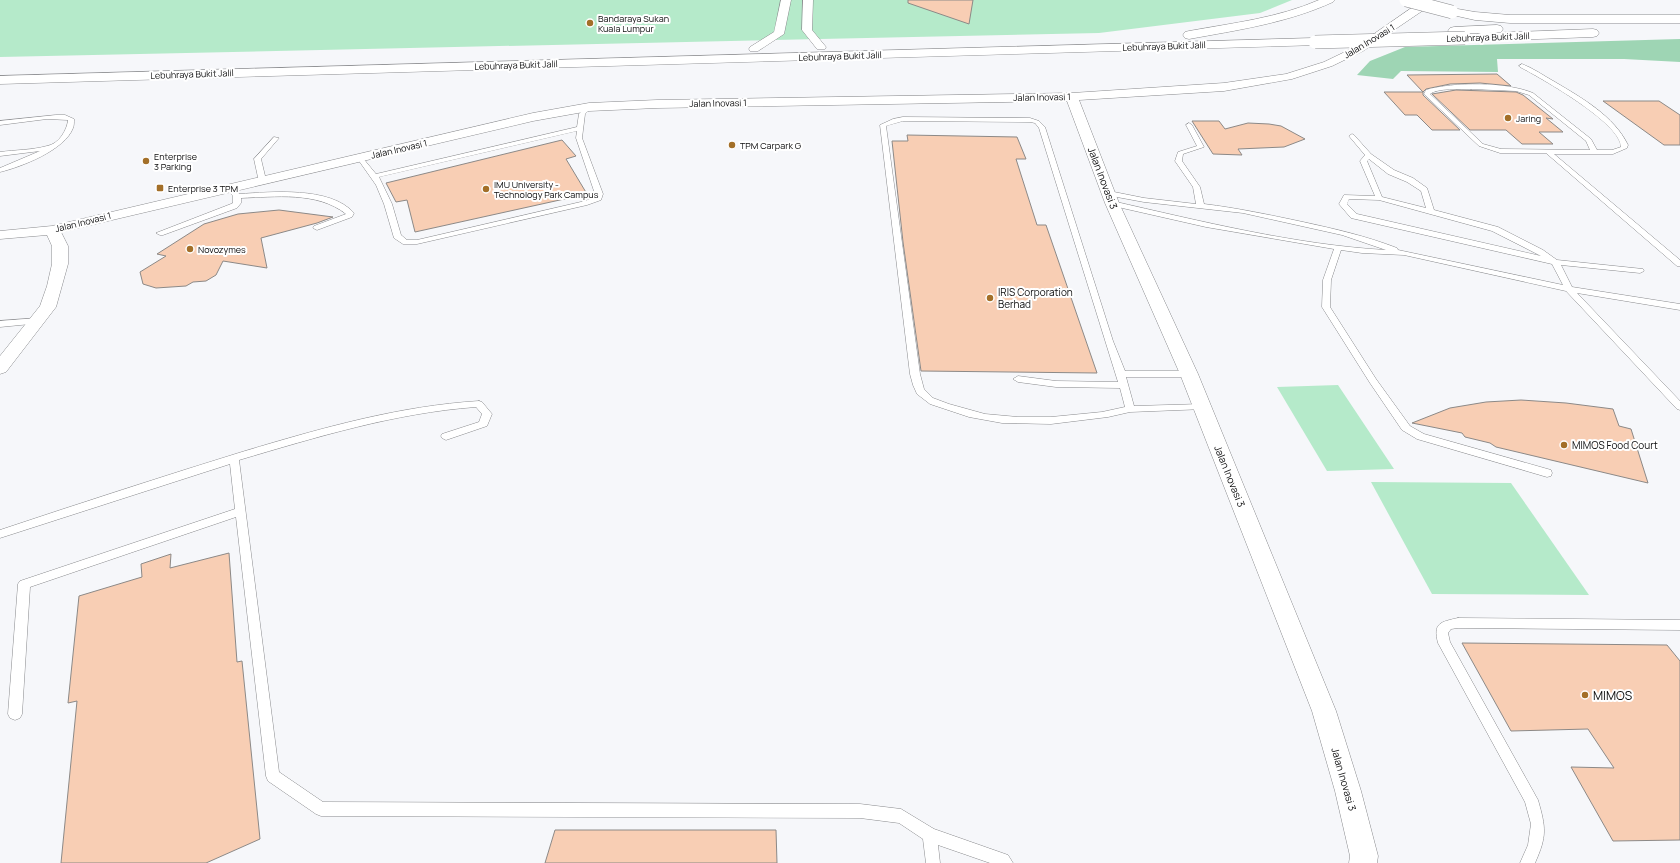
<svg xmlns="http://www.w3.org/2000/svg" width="1680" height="863" viewBox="0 0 1680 863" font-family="Manrope,sans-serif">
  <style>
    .green { fill: #b5eaca }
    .forest { fill: #9ed5b4 }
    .building { fill: #f8ceb4; stroke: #8c8987 }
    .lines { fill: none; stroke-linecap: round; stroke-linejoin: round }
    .lane-casing { stroke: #898a8d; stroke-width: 1 }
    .street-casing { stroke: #898a8d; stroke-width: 1 }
    .highway-casing { stroke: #898a8d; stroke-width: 1 }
    .lane { fill: #fff; fill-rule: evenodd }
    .street { fill: #fff; fill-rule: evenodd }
    .highway { fill: #fff; fill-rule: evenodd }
    .highway-bridge-casing { stroke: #898a8d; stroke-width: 14; stroke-linecap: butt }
    .highway-bridge { stroke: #fff; stroke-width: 13 }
    .poi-dot { fill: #a36f28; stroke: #fff; stroke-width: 1.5 }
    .labels { text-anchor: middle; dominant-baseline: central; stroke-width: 4; stroke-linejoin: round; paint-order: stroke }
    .far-poi-label { font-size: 9px; fill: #0b0b0c; stroke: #fff; text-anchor: start }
    .far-street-label { font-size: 9px; fill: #0b0b0c; stroke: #fff }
    .street-label { font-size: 10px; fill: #0b0b0c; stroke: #fff }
    .poi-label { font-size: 10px; fill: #0b0b0c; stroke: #fff; text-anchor: start }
    .near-poi-label { font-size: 12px; fill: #0b0b0c; stroke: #fff; text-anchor: start }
  </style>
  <rect width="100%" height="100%" fill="#f6f7fa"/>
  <g class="green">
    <path d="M 0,0 L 1292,0 L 1260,13 L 1099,33 L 0,57 Z"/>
    <path d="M 1338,385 L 1394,469 L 1327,471 L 1277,387 Z"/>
    <path d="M 1371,482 L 1511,483 L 1589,595 L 1432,594 Z"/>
  </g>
  <path class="forest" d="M 1680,39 L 1680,62 L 1624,59 L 1497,59 L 1498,72 L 1401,71 L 1393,79 L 1357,75 L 1370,61 L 1405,47 Z"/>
  <g class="building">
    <path d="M 908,0 L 973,0 L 969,24 L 908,3 Z"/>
    <path d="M 1497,74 L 1511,86 L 1480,83 L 1450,84 L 1426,89 L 1423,92 L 1407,75 Z"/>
    <path d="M 1456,90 L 1516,92 L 1523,95 L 1553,119 L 1546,118 L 1563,132 L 1539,132 L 1553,144 L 1522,144 L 1506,130 L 1470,130 L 1432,94 Z"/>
    <path d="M 1384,92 L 1423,92 L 1423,95 L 1460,130 L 1432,130 L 1417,115 L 1405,115 Z"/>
    <path d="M 1603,101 L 1659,101 L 1680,115 L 1680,145 L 1664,145 Z"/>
    <path d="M 1192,121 L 1219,121 L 1225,129 L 1248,123 L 1269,124 L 1281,126 L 1305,139 L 1284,147 L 1238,149 L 1242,155 L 1213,154 Z"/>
    <path d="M 907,135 L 1017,137 L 1026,159 L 1016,159 L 1037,225 L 1046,225 L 1097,373 L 921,371 L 903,242 L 892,141 L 908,141 Z"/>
    <path d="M 562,140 L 576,156 L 566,159 L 587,194 L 415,232 L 407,200 L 396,202 L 386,183 Z"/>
    <path d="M 279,210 L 333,217 L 317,223 L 261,238 L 267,268 L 223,261 L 216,275 L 206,281 L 193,282 L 186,286 L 156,288 L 143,284 L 140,272 L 166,256 L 157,254 L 204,224 L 238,214 Z"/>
    <path d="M 1521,400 L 1566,403 L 1613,409 L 1619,426 L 1631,429 L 1648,483 L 1496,447 L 1490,443 L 1465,437 L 1462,433 L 1412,423 L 1450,408 L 1486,402 Z"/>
    <path d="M 229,553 L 237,662 L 242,661 L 260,839 L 206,863 L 61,863 L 77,701 L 68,703 L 79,596 L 142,577 L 141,564 L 171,554 L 170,568 Z"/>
    <path d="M 1462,643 L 1667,645 L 1680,661 L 1680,840 L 1613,841 L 1571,767 L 1614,768 L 1588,729 L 1511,731 Z"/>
    <path d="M 555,830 L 776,830 L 777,863 L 545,863 Z"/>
  </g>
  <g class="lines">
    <g class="lane-casing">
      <g id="lane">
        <path d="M 1522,64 C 1533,68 1544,76 1555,82 C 1582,98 1614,116 1628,145 L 1627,148 L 1613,154 L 1554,154 L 1680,260 L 1680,266 L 1677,266 L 1546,153 L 1500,153 L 1479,146 L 1424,94 L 1426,90 C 1453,82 1507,82 1533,93 L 1591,139 L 1597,150 L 1612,150 L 1621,147 C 1621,123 1541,78 1520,67 L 1519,66 ZM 1471,89 L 1516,91 L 1529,95 L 1586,141 L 1590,150 L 1501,149 L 1483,144 L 1430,94 C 1437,88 1461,89 1471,89 Z"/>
        <path d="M 587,106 L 592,107 L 585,114 L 582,138 L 603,194 L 601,200 L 587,205 L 417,244 L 403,244 L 394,238 L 384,204 L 376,185 L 357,158 L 362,157 L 376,174 L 577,127 L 579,114 ZM 577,131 L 576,138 L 595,194 L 595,197 L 585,201 L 417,240 L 407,240 L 401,235 L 392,204 L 379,177 Z"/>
        <path d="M 56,115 L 65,115 L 74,119 C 74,122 74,126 73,128 C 65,150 21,167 0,172 L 0,168 L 40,151 L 0,156 L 0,152 C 15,150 33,150 47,146 C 59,144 67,130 68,120 L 47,119 L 0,125 L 0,121 Z"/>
        <path d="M 903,117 L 1030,118 L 1039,121 L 1045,127 L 1113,341 L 1125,371 L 1189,371 L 1194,374 L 1189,377 L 1126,377 L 1134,406 L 1202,404 L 1205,405 L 1207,407 L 1205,409 L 1130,412 L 1108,417 L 1051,424 L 1002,423 L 969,417 L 930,404 L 917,394 L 913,385 L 910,374 L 880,125 L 893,119 ZM 903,121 L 1030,122 L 1035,123 L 1039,128 L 1118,382 L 1056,381 L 1018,376 L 1013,379 L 1018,382 L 1056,387 L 1120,388 L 1125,407 L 1102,412 L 1051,417 L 1018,417 L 985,414 L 949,404 L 933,398 L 924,389 L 920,374 L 886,126 Z"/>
        <path d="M 1189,123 L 1192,125 L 1204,147 L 1183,154 L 1182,161 L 1200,187 L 1204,204 C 1237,208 1270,215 1303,222 C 1335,229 1366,236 1397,248 L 1398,250 L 1563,285 L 1552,264 L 1351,218 L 1339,204 L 1344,195 L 1375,196 L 1360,161 L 1365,155 L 1349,136 L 1352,134 L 1354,135 L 1371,154 L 1394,170 L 1413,178 L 1427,188 L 1434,210 L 1498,227 L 1543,250 L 1557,260 L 1643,269 L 1644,271 L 1640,273 L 1561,265 L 1572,287 L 1680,304 L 1680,310 L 1577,293 L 1680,401 L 1680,410 L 1677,409 L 1566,291 L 1404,255 L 1362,253 L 1341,250 L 1331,280 L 1330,307 L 1376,379 L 1410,426 L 1424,434 L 1551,470 L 1552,473 L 1551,476 L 1547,477 L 1417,439 L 1402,430 L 1370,383 L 1322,307 L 1323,280 L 1334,249 L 1206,227 L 1109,205 L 1109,201 L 1112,201 C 1200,221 1296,245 1386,250 L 1342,235 L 1243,213 L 1144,202 L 1106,195 L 1106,191 L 1109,191 L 1144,198 L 1196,204 L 1193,187 L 1175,161 L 1178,152 L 1197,146 L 1186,125 ZM 1369,159 L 1388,174 L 1407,182 L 1421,191 L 1426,208 L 1382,197 L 1367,161 ZM 1349,199 L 1379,200 L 1492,231 L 1541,256 L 1357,214 L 1347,204 Z"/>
        <path d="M 274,137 L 279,138 L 261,159 L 266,180 L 262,182 L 259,182 L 254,159 Z"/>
        <path d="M 229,189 L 235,189 L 239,194 C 271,192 330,186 354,213 L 352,217 L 317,230 L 313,228 L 314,226 L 346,214 C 317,191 275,197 241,198 L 241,203 L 237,208 L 163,235 L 160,235 L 156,233 L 231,204 L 233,203 L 233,196 L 228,191 Z"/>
        <path d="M 38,318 L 41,319 L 42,321 L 41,323 L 0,327 L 0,321 Z"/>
        <path d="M 479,401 L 482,402 L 492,414 L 487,426 L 446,440 L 442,438 L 441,436 L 442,434 L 479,422 L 482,414 L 476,407 C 395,413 317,437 239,460 L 279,772 L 323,802 L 860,804 L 901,809 L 934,829 L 1008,855 L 1013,863 L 990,863 L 938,845 L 940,863 L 926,863 L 923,839 L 899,823 L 860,818 L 321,816 L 316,814 L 268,781 L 266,776 L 236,517 L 30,587 L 22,714 L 20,718 L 15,720 L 10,718 L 8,714 L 18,584 L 20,581 L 235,509 L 230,464 L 0,538 L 0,530 C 81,503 164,476 245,451 C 322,428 399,406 479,401 Z"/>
        <path d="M 1458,618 L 1680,620 L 1680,630 L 1458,628 L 1451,629 L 1448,633 L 1450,642 L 1538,800 C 1546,828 1547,836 1535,863 L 1520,863 L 1528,845 L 1531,824 L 1525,802 L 1438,643 C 1433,623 1440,622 1458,618 Z"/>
      </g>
    </g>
    <g class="street-casing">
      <g id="street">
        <path d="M 781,0 L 791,0 L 784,34 L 758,51 L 750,51 L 749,49 L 750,47 L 774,32 Z"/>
        <path d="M 803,0 L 813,0 L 812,30 L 826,47 L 825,49 L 817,49 L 802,30 Z"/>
        <path d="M 1423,0 L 1434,0 L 1425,9 L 1363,51 L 1332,66 L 1292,79 L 1224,91 L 1079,100 L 1119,203 L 1198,374 L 1336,711 L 1361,791 L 1378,856 L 1377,863 L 1349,863 L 1350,856 L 1335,791 L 1312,711 L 1180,374 L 1105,203 L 1067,101 L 657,108 L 589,111 L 533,121 L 61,232 L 68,246 L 68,264 L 56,307 L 6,372 L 0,374 L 0,356 L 40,306 L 47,286 L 52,264 L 52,246 L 47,235 L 0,239 L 0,231 L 52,226 L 533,113 L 589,103 L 657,100 L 1072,93 L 1224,83 L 1286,74 L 1324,62 L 1355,47 Z"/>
      </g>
    </g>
    <g class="highway-casing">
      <g id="highway">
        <path d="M 1319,0 L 1335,0 L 1333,2 C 1287,23 1238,30 1189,39 L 1185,38 L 1183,35 L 1185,32 L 1189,31 C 1233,23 1278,18 1319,0 Z"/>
        <path d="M 1452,8 L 1475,12 L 1510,15 L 1680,15 L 1680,23 L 1510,23 L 1475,20 L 1448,14 L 1446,12 L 1448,10 Z"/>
        <path d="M 1497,25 L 1501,26 L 1503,29 L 1501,32 L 1489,33 L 1593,29 L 1597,30 L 1599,33 L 1597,36 L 1593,37 L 1481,41 L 1477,40 L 1475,37 L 1477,34 L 1481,33 L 1450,34 L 1448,31 L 1450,28 L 1454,27 Z"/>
        <path d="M 1315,38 L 1319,39 L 1321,42 L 1319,45 L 0,84 L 0,76 Z"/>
      </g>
    </g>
    <use href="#lane" class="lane"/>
    <use href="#street" class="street"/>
    <use href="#highway" class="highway"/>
    <g class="highway-bridge-casing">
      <g id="highway-bridge">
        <path d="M 1406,0 L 1452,12"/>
        <path d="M 1315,42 L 1465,38"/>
      </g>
    </g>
    <use href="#highway-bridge" class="highway-bridge"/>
  </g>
  <g class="poi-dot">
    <circle cx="590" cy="23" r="4"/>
    <circle cx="1508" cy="118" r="4"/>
    <circle cx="732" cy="145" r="4"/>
    <circle cx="146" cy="161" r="4"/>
    <rect x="156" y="184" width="8" height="8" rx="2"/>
    <circle cx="486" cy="189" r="4"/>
    <circle cx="190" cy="249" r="4"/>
    <circle cx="990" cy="298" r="4"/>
    <circle cx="1564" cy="445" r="4"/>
    <circle cx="1585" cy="695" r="4"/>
  </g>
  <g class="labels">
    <g class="far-poi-label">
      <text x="598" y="18">Bandaraya Sukan<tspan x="598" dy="10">Kuala Lumpur</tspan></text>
      <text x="1516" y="118">Jaring</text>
      <text x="740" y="145">TPM Carpark G</text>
      <text x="154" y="156">Enterprise<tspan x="154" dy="10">3 Parking</tspan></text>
      <text x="494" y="184">IMU University -<tspan x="494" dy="10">Technology Park Campus</tspan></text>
      <text x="168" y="188">Enterprise 3 TPM</text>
      <text x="198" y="249">Novozymes</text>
    </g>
    <g class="far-street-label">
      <text transform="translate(1488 37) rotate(-2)">Lebuhraya Bukit Jalil</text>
      <text transform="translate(1369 41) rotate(-31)">Jalan Inovasi 1</text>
      <text transform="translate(1164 46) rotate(-2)">Lebuhraya Bukit Jalil</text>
      <text transform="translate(840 56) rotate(-2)">Lebuhraya Bukit Jalil</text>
      <text transform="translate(516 65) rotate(-2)">Lebuhraya Bukit Jalil</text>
      <text transform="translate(192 74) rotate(-2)">Lebuhraya Bukit Jalil</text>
      <text transform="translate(1042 97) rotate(-1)">Jalan Inovasi 1</text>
      <text transform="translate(718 103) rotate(-1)">Jalan Inovasi 1</text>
      <text transform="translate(399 149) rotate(-13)">Jalan Inovasi 1</text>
      <text transform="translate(83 222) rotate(-14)">Jalan Inovasi 1</text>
    </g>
    <g class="street-label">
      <text transform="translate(1103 178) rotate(69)">Jalan Inovasi 3</text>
      <text transform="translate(1230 476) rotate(68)">Jalan Inovasi 3</text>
      <text transform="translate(1344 779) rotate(74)">Jalan Inovasi 3</text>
    </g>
    <g class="poi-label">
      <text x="998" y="292">IRIS Corporation<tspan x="998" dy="12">Berhad</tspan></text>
      <text x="1572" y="445">MIMOS Food Court</text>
    </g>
    <g class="near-poi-label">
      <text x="1593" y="695">MIMOS</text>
    </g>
  </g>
</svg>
